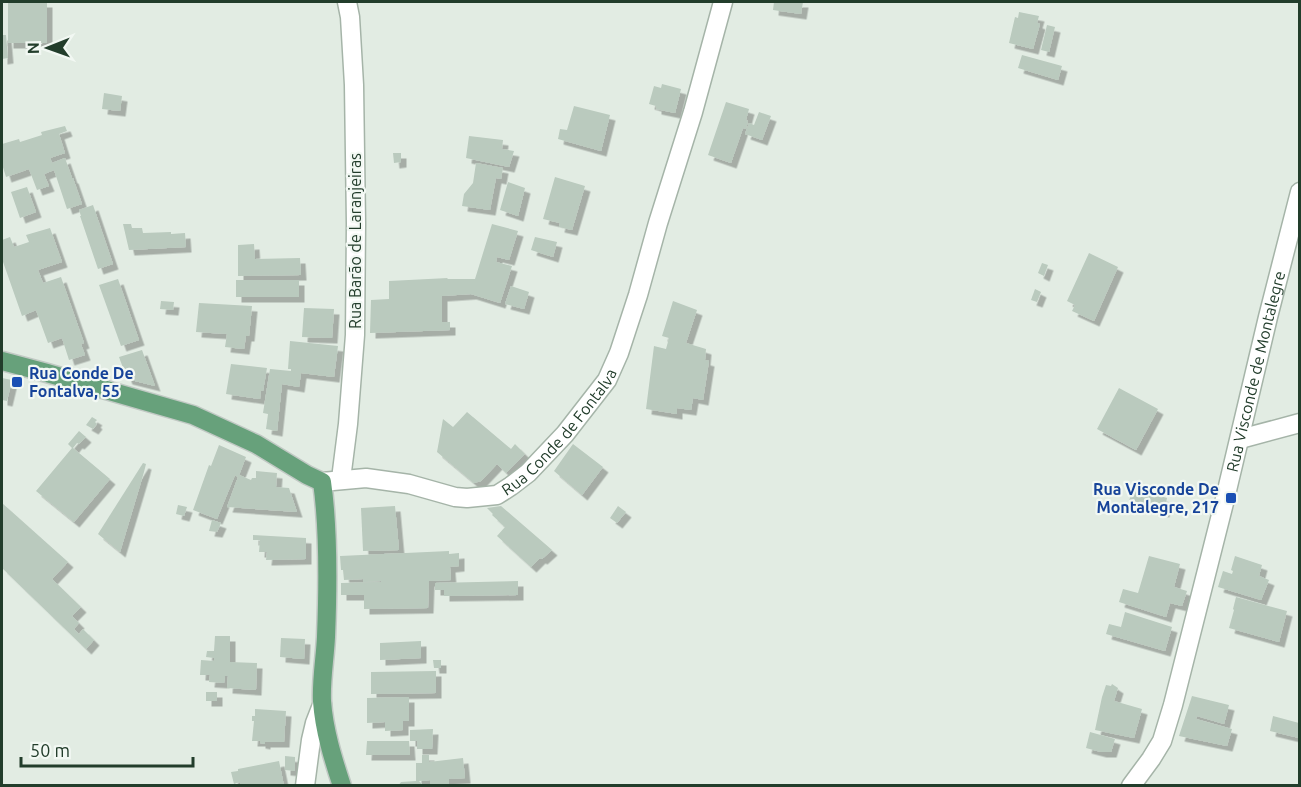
<svg xmlns="http://www.w3.org/2000/svg" width="1301" height="787" viewBox="0 0 1301 787" font-family="Ubuntu,sans-serif">
  <style>
    .building { fill: #bacabe; filter: url(#shadow) }
    .lines { fill: none; stroke-linecap: round; stroke-linejoin: round }
    .minor-casing { stroke: #a5b4a8; stroke-width: 21 }
    .major-casing { stroke: #c1c9c4; stroke-width: 21 }
    .minor { stroke: #fff; stroke-width: 18 }
    .major { stroke: #67a17b; stroke-width: 18 }
    .transit-dot { fill: #1a4fb4; stroke: #f2f8f3; stroke-width: 2 }
    .labels { text-anchor: middle; dominant-baseline: central; stroke-width: 4.5; stroke-linejoin: round; paint-order: stroke }
    .street-label { font-size: 16px; fill: #223d2b; stroke: #f2f8f3 }
    .transit-label { font-size: 16px; font-weight: bold; fill: #164399; stroke: #f2f8f3; text-anchor: start }
  </style>
  <defs>
    <filter id="shadow"><feDropShadow dx="5.5" dy="5.5" stdDeviation="0" flood-color="#0004"/></filter>
  </defs>
  <rect width="100%" height="100%" fill="#e2ece3"/>
  <g class="building">
    <rect x="8" y="2" width="39" height="41"/>
    <path d="M 774,2 L 803,2 L 801,14 L 773,10 Z"/>
    <path d="M 1019,12 L 1039,16 L 1037,23 L 1040,24 L 1033,49 L 1009,43 L 1015,17 L 1018,18 Z"/>
    <path d="M 1047,25 L 1055,27 L 1049,52 L 1041,50 Z"/>
    <path d="M 2,35 L 6,35 L 8,58 L 2,59 Z"/>
    <path d="M 1022,55 L 1062,66 L 1058,80 L 1018,68 Z"/>
    <path d="M 662,84 L 681,89 L 675,113 L 656,109 L 656,106 L 649,104 L 654,86 L 661,88 Z"/>
    <path d="M 104,93 L 122,96 L 120,111 L 102,109 Z"/>
    <path d="M 726,102 L 749,109 L 746,120 L 748,121 L 746,129 L 743,128 L 731,163 L 708,155 Z"/>
    <path d="M 574,106 L 610,115 L 601,151 L 558,139 L 560,129 L 567,130 Z"/>
    <path d="M 759,112 L 771,116 L 762,140 L 745,134 L 749,123 L 754,125 Z"/>
    <path d="M 65,126 L 67,131 L 59,134 L 65,153 L 50,158 L 52,163 L 65,158 L 72,178 L 73,178 L 82,204 L 67,209 L 54,170 L 44,174 L 49,186 L 37,190 L 29,169 L 6,177 L 2,164 L 2,144 L 19,139 L 20,142 L 42,135 L 41,132 Z"/>
    <path d="M 469,136 L 503,140 L 502,149 L 514,151 L 509,167 L 466,158 Z"/>
    <path d="M 393,153 L 401,153 L 401,162 L 394,163 Z"/>
    <path d="M 476,163 L 503,168 L 501,179 L 496,178 L 490,210 L 462,206 L 464,194 L 473,183 Z"/>
    <path d="M 555,177 L 585,186 L 572,230 L 559,227 L 560,223 L 543,219 Z"/>
    <path d="M 508,182 L 525,188 L 518,216 L 500,210 Z"/>
    <path d="M 27,187 L 36,212 L 20,218 L 11,192 Z"/>
    <path d="M 93,205 L 113,264 L 98,269 L 80,216 L 81,216 L 79,210 Z"/>
    <path d="M 123,224 L 131,224 L 132,228 L 142,228 L 143,233 L 171,232 L 171,234 L 185,233 L 186,247 L 129,250 Z"/>
    <path d="M 492,224 L 518,231 L 509,260 L 497,257 L 497,258 L 496,262 L 512,266 L 500,303 L 471,294 L 442,296 L 442,322 L 450,322 L 450,330 L 370,333 L 371,300 L 389,299 L 389,281 L 448,278 L 447,279 L 475,279 Z"/>
    <path d="M 50,228 L 62,262 L 38,270 L 43,283 L 61,277 L 84,343 L 81,344 L 85,355 L 69,360 L 62,338 L 48,343 L 36,310 L 22,316 L 2,259 L 2,240 L 10,237 L 14,247 L 29,242 L 26,235 Z"/>
    <path d="M 535,237 L 557,242 L 553,257 L 531,250 Z"/>
    <path d="M 254,244 L 255,259 L 300,258 L 301,275 L 238,276 L 238,245 Z"/>
    <path d="M 1089,253 L 1118,267 L 1094,321 L 1072,311 L 1075,305 L 1067,301 Z"/>
    <path d="M 1042,263 L 1048,265 L 1044,276 L 1038,273 Z"/>
    <path d="M 118,279 L 139,340 L 121,346 L 99,285 Z"/>
    <rect x="236" y="280" width="63" height="17"/>
    <path d="M 511,286 L 529,292 L 524,309 L 505,304 Z"/>
    <path d="M 1035,289 L 1041,292 L 1037,302 L 1031,300 Z"/>
    <path d="M 161,301 L 174,302 L 173,310 L 160,309 Z"/>
    <path d="M 673,301 L 697,310 L 686,343 L 706,349 L 705,360 L 709,361 L 703,400 L 693,398 L 691,410 L 677,408 L 677,414 L 646,409 L 654,346 L 666,349 L 669,338 L 662,336 Z"/>
    <path d="M 199,303 L 252,306 L 249,336 L 246,336 L 244,349 L 225,347 L 227,334 L 196,332 Z"/>
    <path d="M 304,308 L 334,309 L 332,338 L 302,337 Z"/>
    <path d="M 290,341 L 338,346 L 334,377 L 301,373 L 299,387 L 282,384 L 277,431 L 266,429 L 268,414 L 263,413 L 270,369 L 291,371 L 291,369 L 288,369 Z"/>
    <path d="M 142,350 L 155,386 L 127,379 L 119,357 Z"/>
    <path d="M 231,364 L 267,368 L 263,391 L 261,390 L 260,399 L 226,394 Z"/>
    <path d="M 2,378 L 12,380 L 7,401 L 2,400 Z"/>
    <path d="M 1119,388 L 1158,409 L 1136,450 L 1097,429 Z"/>
    <path d="M 467,412 L 511,449 L 515,444 L 525,454 L 506,473 L 497,464 L 481,481 L 474,483 L 437,452 L 443,419 L 453,427 Z"/>
    <path d="M 92,417 L 97,420 L 95,422 L 97,424 L 93,429 L 86,425 Z"/>
    <path d="M 79,431 L 86,437 L 79,444 L 77,443 L 73,448 L 110,479 L 74,522 L 36,491 L 72,448 L 68,444 Z"/>
    <path d="M 573,444 L 603,467 L 582,495 L 554,471 Z"/>
    <path d="M 219,445 L 246,457 L 239,475 L 251,480 L 252,478 L 256,478 L 256,471 L 277,473 L 276,487 L 289,488 L 297,512 L 227,507 L 238,477 L 235,475 L 217,519 L 193,510 L 209,465 L 211,466 Z"/>
    <path d="M 143,463 L 146,464 L 144,472 L 120,552 L 98,534 Z"/>
    <path d="M 1132,488 L 1167,498 L 1164,512 L 1129,502 Z"/>
    <path d="M 2,503 L 68,562 L 52,579 L 81,607 L 72,616 L 79,623 L 74,629 L 79,634 L 83,629 L 94,640 L 86,649 L 2,568 Z"/>
    <path d="M 178,505 L 187,507 L 184,516 L 176,514 Z"/>
    <path d="M 395,506 L 399,550 L 363,551 L 361,508 Z"/>
    <path d="M 501,506 L 552,550 L 542,559 L 540,558 L 531,567 L 497,536 L 505,527 L 492,515 L 493,514 L 487,508 Z"/>
    <path d="M 618,506 L 626,512 L 617,523 L 610,518 Z"/>
    <path d="M 212,520 L 221,523 L 217,532 L 209,531 Z"/>
    <path d="M 253,535 L 306,538 L 306,559 L 266,560 L 267,552 L 259,552 L 260,540 L 253,540 Z"/>
    <path d="M 449,551 L 449,554 L 459,553 L 459,566 L 450,567 L 451,580 L 429,581 L 428,608 L 364,609 L 364,595 L 341,595 L 341,583 L 381,582 L 381,581 L 363,582 L 363,579 L 344,580 L 343,570 L 341,570 L 340,556 Z"/>
    <path d="M 1149,556 L 1180,564 L 1174,587 L 1187,591 L 1182,606 L 1170,603 L 1166,617 L 1119,602 L 1123,589 L 1138,593 Z"/>
    <path d="M 1235,556 L 1262,565 L 1259,576 L 1269,580 L 1261,600 L 1218,587 L 1223,571 L 1232,574 L 1233,571 L 1231,570 Z"/>
    <path d="M 518,581 L 518,595 L 444,596 L 444,590 L 435,590 L 435,583 Z"/>
    <path d="M 1236,597 L 1287,611 L 1279,642 L 1229,628 L 1234,610 L 1233,609 Z"/>
    <path d="M 1125,612 L 1172,627 L 1165,651 L 1106,634 L 1109,624 L 1121,627 Z"/>
    <path d="M 215,636 L 230,636 L 230,662 L 257,663 L 256,690 L 227,688 L 228,676 L 225,676 L 224,683 L 209,682 L 210,675 L 200,675 L 201,660 L 214,661 L 214,658 L 206,657 L 207,651 L 214,651 Z"/>
    <path d="M 281,638 L 305,639 L 304,659 L 280,657 Z"/>
    <path d="M 421,641 L 421,658 L 380,660 L 380,643 Z"/>
    <path d="M 433,660 L 441,660 L 441,668 L 434,668 Z"/>
    <path d="M 436,671 L 436,693 L 371,694 L 371,672 Z"/>
    <path d="M 1112,684 L 1118,688 L 1114,701 L 1142,709 L 1134,738 L 1095,730 L 1102,697 L 1106,685 L 1111,686 Z"/>
    <rect x="206" y="692" width="11" height="9"/>
    <path d="M 1192,696 L 1229,705 L 1224,724 L 1197,716 L 1196,719 L 1232,729 L 1227,746 L 1179,736 Z"/>
    <path d="M 409,697 L 409,721 L 403,721 L 403,730 L 385,731 L 385,722 L 367,723 L 367,698 Z"/>
    <path d="M 255,709 L 286,711 L 284,742 L 265,742 L 265,744 L 260,743 L 260,741 L 252,741 L 254,721 L 252,721 L 252,716 L 255,716 Z"/>
    <path d="M 1273,716 L 1299,723 L 1299,738 L 1270,731 Z"/>
    <path d="M 433,729 L 432,749 L 417,749 L 417,741 L 410,741 L 410,730 Z"/>
    <path d="M 1090,732 L 1115,739 L 1111,752 L 1101,752 L 1086,748 Z"/>
    <path d="M 367,741 L 409,741 L 410,755 L 366,755 Z"/>
    <path d="M 422,755 L 429,755 L 429,762 L 463,758 L 465,778 L 449,779 L 449,786 L 430,786 L 430,780 L 419,781 L 424,786 L 398,786 L 401,782 L 416,781 L 416,763 L 422,763 Z"/>
    <path d="M 285,756 L 295,757 L 295,771 L 285,770 Z"/>
    <path d="M 279,761 L 284,786 L 241,786 L 240,782 L 234,784 L 231,772 L 238,771 L 238,769 Z"/>
  </g>
  <g class="lines">
    <g class="minor-casing">
      <g id="minor">
        <path d="M 1240,439 L 1300,423"/>
        <path d="M 341,479 L 348,424 L 355,335 L 356,224 L 354,85 L 350,17 L 347,2"/>
        <path id="s1" d="M 322,482 L 366,478 L 409,484 L 455,497 L 467,498 L 497,495 L 511,486 L 528,473 L 565,434 L 607,380 L 619,353 L 638,295 L 658,223 L 693,112 L 723,2"/>
        <path d="M 305,786 L 311,740 L 315,723 L 322,705"/>
        <path id="s2" d="M 1131,786 L 1151,759 L 1162,741 L 1173,705 L 1224,503 L 1268,317 L 1300,192"/>
      </g>
    </g>
    <g class="major-casing">
      <path id="major" d="M 2,361 L 47,373 L 193,415 L 256,444 L 307,475 L 322,482 C 329,531 328,587 326,637 C 325,658 321,680 322,701 C 324,730 333,759 342,786"/>
    </g>
    <use href="#minor" class="minor"/>
    <use href="#major" class="major"/>
  </g>
  <g class="transit-dot">
    <rect x="11" y="376" width="12" height="12" rx="3"/>
    <rect x="1225" y="492" width="12" height="12" rx="3"/>
  </g>
  <g class="labels">
    <g class="street-label">
      <text transform="translate(355 241) rotate(-90)">Rua Barão de Laranjeiras</text>
      <text stroke="none"><textPath href="#s2" startOffset="436">Rua Visconde de Montalegre</textPath></text>
      <text stroke="none"><textPath href="#s1" startOffset="267">Rua Conde de Fontalva</textPath></text>
    </g>
    <g class="transit-label">
      <text x="29" y="373">Rua Conde De<tspan x="29" dy="18">Fontalva, 55</tspan></text>
      <text x="1219" y="489" text-anchor="end">Rua Visconde De<tspan x="1219" dy="18">Montalegre, 217</tspan></text>
    </g>
  </g>
  <rect width="1301" height="787" fill="none" stroke="#223d2b" stroke-width="6"/>
  <g transform="translate(48 48) rotate(269)" stroke="#f2f8f3" stroke-width="4.5" paint-order="stroke">
  <path d="M0-4.5L10 22L0 15L-10 22Z" fill="#223d2b"/>
  <text y="-9" font-size="16" font-weight="bold" text-anchor="middle" fill="#223d2b">N</text>
  </g>
  <path d="M21 757v9h172v-9" fill="none" stroke="#223d2b" stroke-width="3"/>
  <text x="30" y="757" font-size="18" fill="#223d2b" stroke="#f2f8f3" stroke-width="4.5" paint-order="stroke">50 m</text>
</svg>
